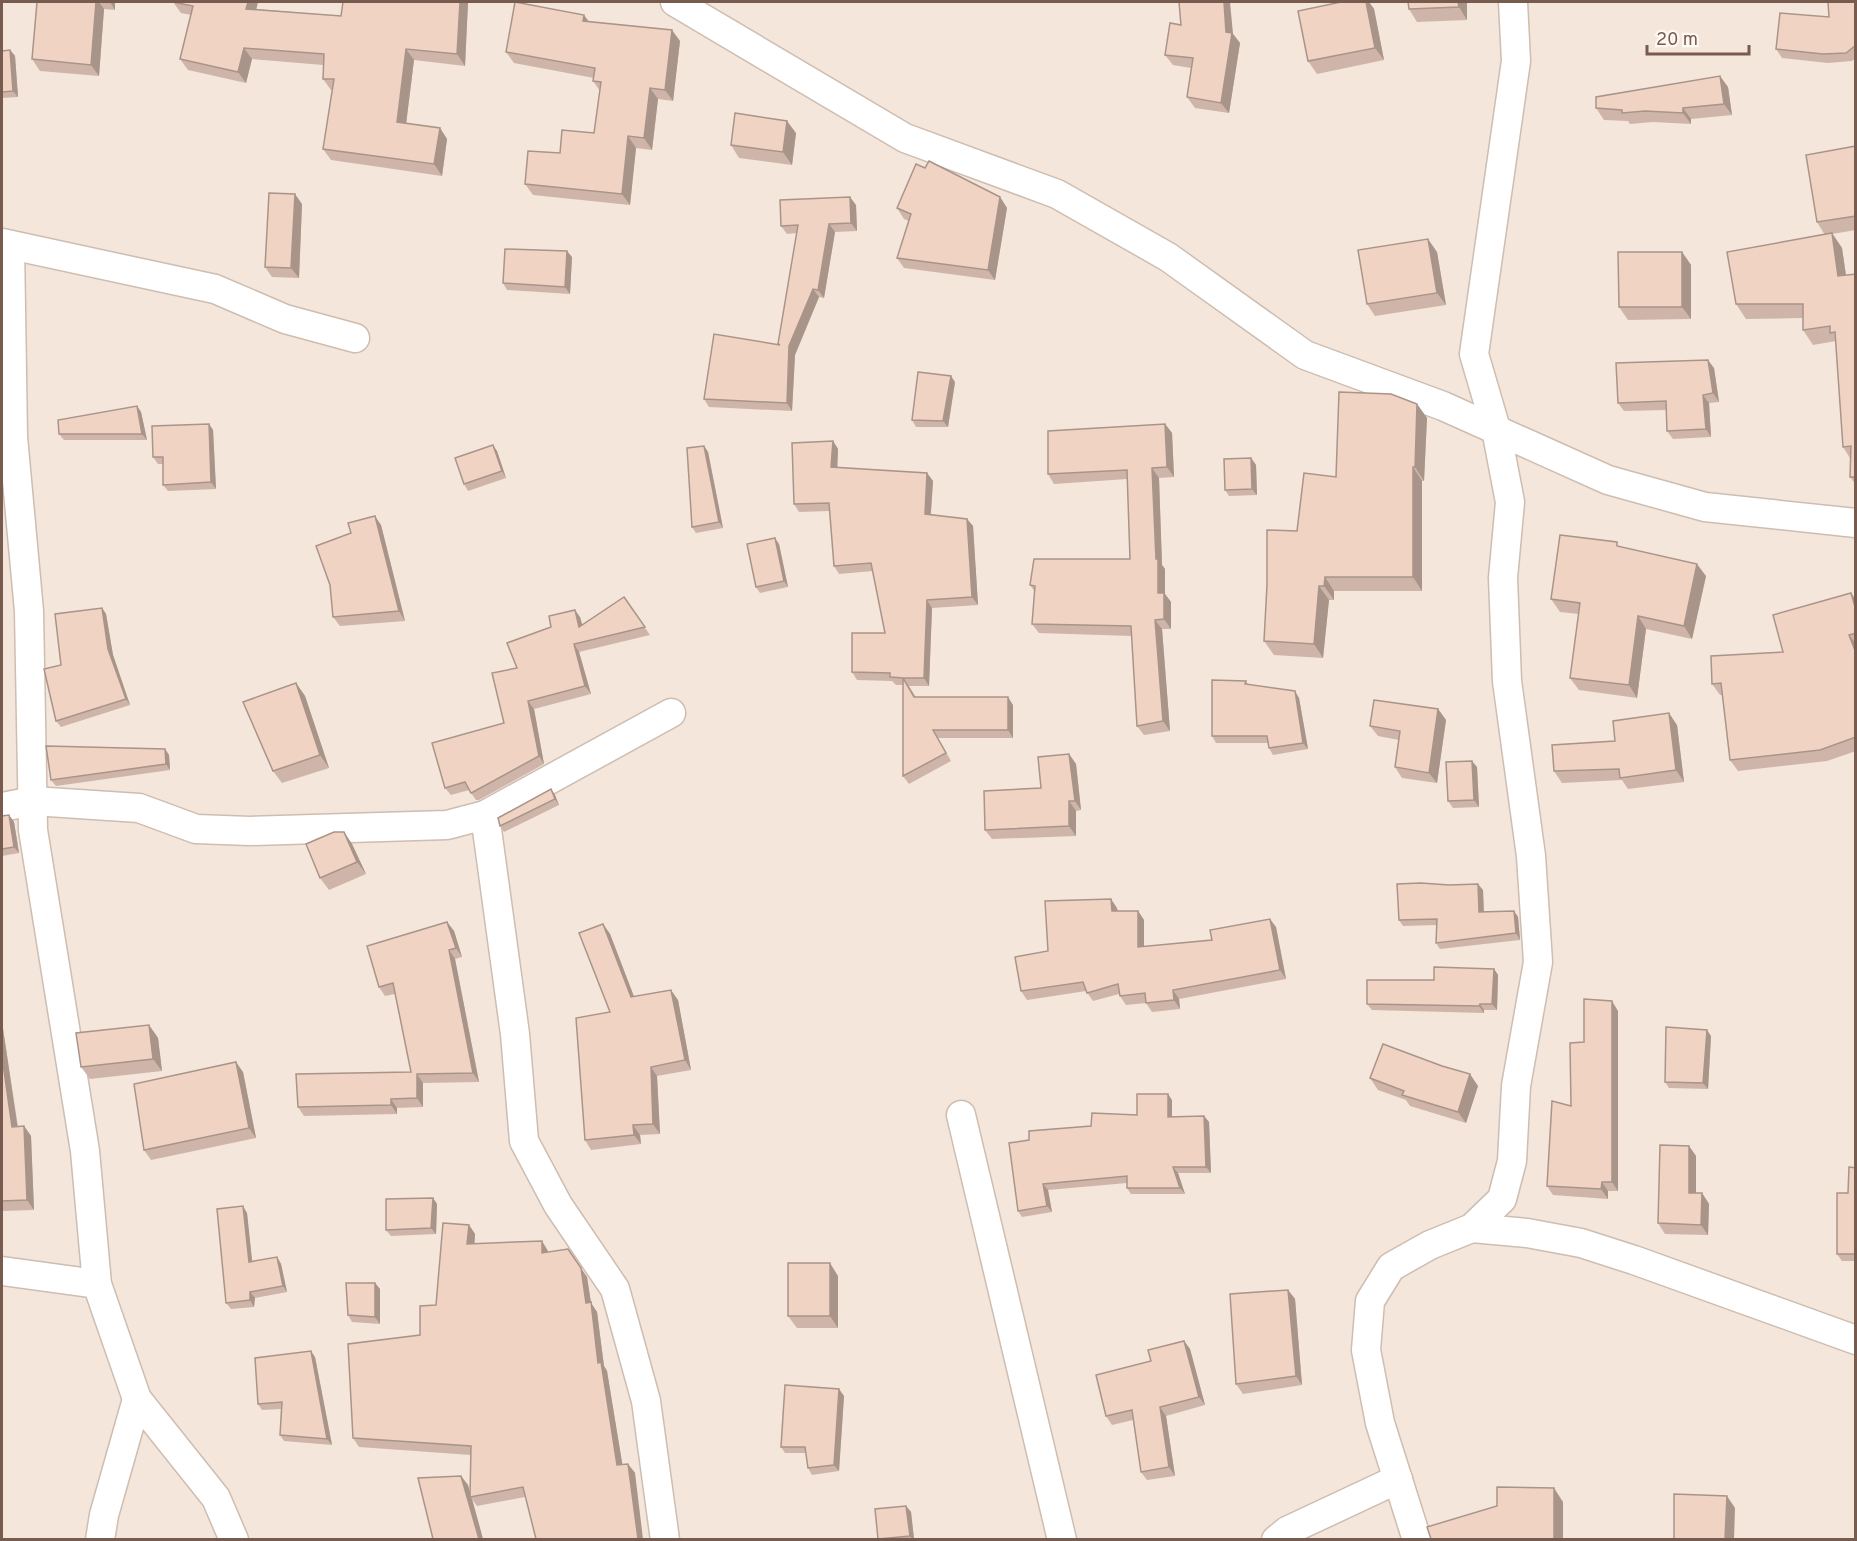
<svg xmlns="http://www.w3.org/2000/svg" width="1857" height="1541" viewBox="0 0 1857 1541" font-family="Overpass,sans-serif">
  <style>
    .residential { fill: #f4e6da }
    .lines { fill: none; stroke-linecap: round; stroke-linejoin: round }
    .minor-casing { stroke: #cebdb0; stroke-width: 31 }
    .minor { stroke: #fff; stroke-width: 28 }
    .wall { fill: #cfb5a9 }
    .shaded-wall { fill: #a99489 }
    .building { fill: #f1d3c4; stroke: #a99489; stroke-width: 1.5 }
  </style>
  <rect width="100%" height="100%" fill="#fcf5eb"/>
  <rect class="residential" x="2" y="2" width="1853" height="1537"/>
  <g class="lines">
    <g class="minor-casing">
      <g id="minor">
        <path d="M 675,2 L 905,138 L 1057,194 L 1168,257 L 1305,355 L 1443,406 L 1608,480 L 1705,507 L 1856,523"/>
        <path d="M 2,243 L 215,289 L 285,319 L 355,338"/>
        <path d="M 10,245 L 13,437 L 29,611 L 33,830 L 85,1151 L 97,1284 L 137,1399 L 216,1498 L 234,1540"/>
        <path d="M 2,807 L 33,801 L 139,808 L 196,829 L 250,831 L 447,825 L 485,815 L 671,713"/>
        <path d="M 485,815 L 515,1034 L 524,1141 L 558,1205 L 615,1289 L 646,1401 L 665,1540"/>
        <path d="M 961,1115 L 1062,1540"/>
        <path d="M 1472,1228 L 1527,1233 L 1581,1243 L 1634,1260 L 1856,1340"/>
        <path d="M 2,1271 L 97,1284"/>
        <path d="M 100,1540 L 104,1515 L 137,1399"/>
        <path d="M 1276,1540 L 1287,1531 L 1398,1479"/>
        <path d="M 1417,1540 L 1380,1423 L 1366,1350 L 1370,1301 L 1391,1267 L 1430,1245 L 1472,1228 L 1502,1199 L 1512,1161 L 1516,1086 L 1538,962 L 1531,856 L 1507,681 L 1503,578 L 1510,502 L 1496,429 L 1474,354 L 1516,61 L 1513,2"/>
      </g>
    </g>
    <use href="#minor" class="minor"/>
  </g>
  <g class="wall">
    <path d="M 37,2 L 115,2 L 115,10 L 104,9 L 99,76 L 40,71 L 32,59 Z"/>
    <path d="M 173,2 L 341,16 L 468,2 L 465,66 L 414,60 L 406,123 L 440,128 L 447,139 L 442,176 L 331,160 L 323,149 L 332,90 L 331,90 L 323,79 L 323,65 L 252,59 L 246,83 L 188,70 L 180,59 L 191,15 L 181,13 Z"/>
    <path d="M 1341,2 L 1369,2 L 1374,9 L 1384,60 L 1317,74 L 1308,61 Z"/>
    <path d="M 1467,2 L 1467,20 L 1417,22 L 1409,9 Z"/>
    <path d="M 1856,2 L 1856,58 L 1852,61 L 1828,63 L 1782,58 L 1776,49 Z"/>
    <path d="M 589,21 L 680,41 L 673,101 L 658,99 L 652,150 L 636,148 L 630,205 L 533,195 L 525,184 L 560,153 L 594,133 L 600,91 L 593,81 L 594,78 L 514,63 L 506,52 Z"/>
    <path d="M 1233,34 L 1240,43 L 1229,113 L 1195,108 L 1187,97 L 1191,68 L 1173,65 L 1165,55 Z"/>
    <path d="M 10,50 L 15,56 L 18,97 L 2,98 L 2,51 Z"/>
    <path d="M 1728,87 L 1732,115 L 1691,119 L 1691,124 L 1653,122 L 1630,124 L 1628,121 L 1604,120 L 1596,108 Z"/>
    <path d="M 796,133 L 792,165 L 739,158 L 731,145 Z"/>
    <path d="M 1856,146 L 1856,230 L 1832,234 L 1842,248 L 1846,275 L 1856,274 L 1856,485 L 1850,477 L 1850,458 L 1843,447 L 1836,341 L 1813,345 L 1803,330 L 1803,318 L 1746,319 L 1736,304 L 1825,235 L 1817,222 Z"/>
    <path d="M 925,168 L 1000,197 L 1007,208 L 995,280 L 904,268 L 897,258 L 909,221 L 904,219 L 897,208 Z"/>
    <path d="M 302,204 L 299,278 L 272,277 L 265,267 Z"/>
    <path d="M 856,205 L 857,231 L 835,232 L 824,298 L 819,297 L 795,355 L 792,411 L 709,407 L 704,399 L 778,345 L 797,233 L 787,234 L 781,226 Z"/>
    <path d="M 1437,252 L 1446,305 L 1375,316 L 1367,304 Z"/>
    <path d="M 1682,252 L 1691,265 L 1691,319 L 1628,320 L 1619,307 Z"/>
    <path d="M 572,257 L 570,294 L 507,290 L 503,283 Z"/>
    <path d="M 1714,368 L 1719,402 L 1709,403 L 1711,437 L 1673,439 L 1667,431 L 1666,410 L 1624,411 L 1618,403 Z"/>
    <path d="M 955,382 L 948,427 L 916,427 L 912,420 Z"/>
    <path d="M 1417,404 L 1427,418 L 1424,481 L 1422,481 L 1422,591 L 1334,591 L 1334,600 L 1329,600 L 1323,658 L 1274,655 L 1264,641 L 1297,531 L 1336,477 Z"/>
    <path d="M 137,406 L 141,412 L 147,440 L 64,440 L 59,434 Z"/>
    <path d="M 209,424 L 213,430 L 216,489 L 168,491 L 163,485 L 163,464 L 158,464 L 153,457 Z"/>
    <path d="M 1165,424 L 1172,433 L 1174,477 L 1159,478 L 1162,565 L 1165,569 L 1165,594 L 1171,602 L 1171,629 L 1162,629 L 1170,731 L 1144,735 L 1137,726 L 1132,636 L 1039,633 L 1032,624 L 1035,592 L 1030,585 L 1130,559 L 1127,479 L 1054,484 L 1048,474 Z"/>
    <path d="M 833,441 L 838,449 L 837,468 L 927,473 L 933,481 L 931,515 L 967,519 L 973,526 L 978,605 L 932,608 L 929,686 L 909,686 L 916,697 L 1013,705 L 1013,738 L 938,738 L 951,761 L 909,784 L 903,776 L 903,685 L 896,685 L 892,681 L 857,680 L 852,672 L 885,633 L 873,571 L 839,574 L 834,566 L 830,511 L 799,512 L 794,504 Z"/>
    <path d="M 704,446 L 708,452 L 723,528 L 696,533 L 692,527 Z"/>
    <path d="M 497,451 L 506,478 L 468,491 L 464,484 Z"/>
    <path d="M 1251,458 L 1256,465 L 1257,495 L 1229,496 L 1225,490 Z"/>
    <path d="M 381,525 L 405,621 L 340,626 L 333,617 Z"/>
    <path d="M 779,544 L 788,587 L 760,593 L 756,587 Z"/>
    <path d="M 1621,547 L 1706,576 L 1692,639 L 1646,629 L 1637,698 L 1579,690 L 1570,678 L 1579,614 L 1560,612 L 1551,599 Z"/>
    <path d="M 624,597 L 650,635 L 579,652 L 591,694 L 534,709 L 544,764 L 479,800 L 476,800 L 469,790 L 451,795 L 445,788 L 504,723 L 517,668 L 580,617 L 582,625 Z"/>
    <path d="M 1856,600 L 1856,751 L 1827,761 L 1738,771 L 1730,760 L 1722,695 L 1720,695 L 1712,684 L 1783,652 Z"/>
    <path d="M 102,608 L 106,614 L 113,655 L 130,705 L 61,727 L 56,721 Z"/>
    <path d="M 1246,681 L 1248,684 L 1299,698 L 1308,749 L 1273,755 L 1269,748 L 1268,743 L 1216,743 L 1212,736 Z"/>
    <path d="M 296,683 L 305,696 L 329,768 L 282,783 L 273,771 Z"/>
    <path d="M 1438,709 L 1446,720 L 1437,783 L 1402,778 L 1395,767 L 1399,740 L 1378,736 L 1370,726 Z"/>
    <path d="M 1677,725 L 1684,782 L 1628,789 L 1622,780 L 1562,783 L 1554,771 L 1615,741 Z"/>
    <path d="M 165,749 L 169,755 L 170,770 L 56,786 L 51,780 Z"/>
    <path d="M 1069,754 L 1076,764 L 1081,810 L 1076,811 L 1076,836 L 992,839 L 985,830 L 1041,788 Z"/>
    <path d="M 1477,767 L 1479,807 L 1453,808 L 1448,801 Z"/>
    <path d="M 551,789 L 555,795 L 559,805 L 504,832 L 500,826 Z"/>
    <path d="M 9,815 L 14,822 L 19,853 L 2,856 L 2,816 Z"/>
    <path d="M 344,832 L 352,844 L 366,874 L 329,890 L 320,878 Z"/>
    <path d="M 1483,890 L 1484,912 L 1514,911 L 1518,917 L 1520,940 L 1440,949 L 1436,943 L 1437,925 L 1403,926 L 1399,920 Z"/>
    <path d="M 1117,908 L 1118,911 L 1138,911 L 1144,920 L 1144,947 L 1212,940 L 1276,927 L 1286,979 L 1179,999 L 1180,1009 L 1152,1012 L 1146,1003 L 1126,1005 L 1120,996 L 1119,994 L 1093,1001 L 1086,991 L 1027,1000 L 1021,991 L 1048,951 Z"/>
    <path d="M 447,922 L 454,931 L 462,957 L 455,959 L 479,1082 L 423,1083 L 423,1107 L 397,1108 L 397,1114 L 304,1116 L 298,1107 L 411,1072 L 395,994 L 385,996 L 379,987 Z"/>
    <path d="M 603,924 L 610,934 L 634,997 L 678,1000 L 691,1070 L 657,1076 L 660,1134 L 640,1135 L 641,1144 L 591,1150 L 585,1140 L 610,1012 Z"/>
    <path d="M 1494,969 L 1498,975 L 1497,1010 L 1484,1010 L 1484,1013 L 1372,1010 L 1367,1004 Z"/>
    <path d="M 1618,1011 L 1618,1191 L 1608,1191 L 1608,1199 L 1553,1195 L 1547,1186 L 1571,1106 L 1584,1042 Z"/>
    <path d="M 2,1022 L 18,1127 L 24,1126 L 31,1136 L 34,1210 L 2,1211 Z"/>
    <path d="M 149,1025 L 158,1038 L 162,1071 L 90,1079 L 81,1067 Z"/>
    <path d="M 1711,1036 L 1708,1089 L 1669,1088 L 1665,1082 Z"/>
    <path d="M 243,1072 L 256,1138 L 151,1160 L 144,1150 Z"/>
    <path d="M 1370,1078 L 1478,1086 L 1466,1123 L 1410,1106 L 1406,1100 L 1378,1090 Z"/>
    <path d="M 1172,1100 L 1172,1117 L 1204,1116 L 1209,1122 L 1211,1173 L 1178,1173 L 1185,1194 L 1131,1194 L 1127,1188 L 1127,1183 L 1048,1190 L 1052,1212 L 1022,1217 L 1018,1211 L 1029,1140 L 1137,1115 Z"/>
    <path d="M 1689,1146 L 1696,1156 L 1696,1193 L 1702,1193 L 1709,1204 L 1708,1235 L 1665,1234 L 1658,1223 Z"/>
    <path d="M 1856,1168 L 1856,1261 L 1842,1261 L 1837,1254 L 1848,1193 Z"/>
    <path d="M 433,1198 L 437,1204 L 436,1234 L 391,1236 L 386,1230 Z"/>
    <path d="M 247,1213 L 252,1262 L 277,1257 L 281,1264 L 287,1292 L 255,1298 L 254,1307 L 231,1309 L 226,1303 Z"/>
    <path d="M 469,1225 L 475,1234 L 474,1243 L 548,1251 L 548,1252 L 587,1277 L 591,1303 L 597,1312 L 604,1366 L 607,1371 L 622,1464 L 628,1464 L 635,1473 L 525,1497 L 477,1506 L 472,1499 L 483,1539 L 461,1476 L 468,1485 L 470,1494 L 471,1455 L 359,1447 L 353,1438 L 420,1335 L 436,1305 Z"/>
    <path d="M 838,1276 L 838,1328 L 797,1328 L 788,1316 Z"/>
    <path d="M 375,1283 L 380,1289 L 380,1324 L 352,1322 L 348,1315 Z"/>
    <path d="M 1288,1290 L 1295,1299 L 1302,1385 L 1243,1394 L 1236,1384 Z"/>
    <path d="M 1184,1341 L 1190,1349 L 1205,1405 L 1166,1416 L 1175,1476 L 1147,1480 L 1141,1472 L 1133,1420 L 1112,1425 L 1106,1416 L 1151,1361 Z"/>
    <path d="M 315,1357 L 332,1445 L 284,1441 L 280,1435 L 281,1409 L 262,1410 L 258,1404 Z"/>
    <path d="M 844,1396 L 839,1471 L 812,1475 L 808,1468 L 806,1453 L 785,1453 L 781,1447 Z"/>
    <path d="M 906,1506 L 911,1512 L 914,1539 L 878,1539 Z"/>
  </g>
  <g class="shaded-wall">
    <path d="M 96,2 L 99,2 L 104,9 L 99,76 L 91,65 Z"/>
    <path d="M 110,2 L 115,2 L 115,10 Z"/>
    <path d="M 248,2 L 258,2 L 254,20 L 246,9 Z"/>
    <path d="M 460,2 L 468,2 L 465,66 L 457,54 Z"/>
    <path d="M 1224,2 L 1230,2 L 1233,34 L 1240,43 L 1229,113 L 1221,103 L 1226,32 Z"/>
    <path d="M 1366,2 L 1369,2 L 1374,9 L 1384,60 L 1375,48 Z"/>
    <path d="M 1458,2 L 1467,2 L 1467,20 L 1459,7 Z"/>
    <path d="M 584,15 L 592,26 L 583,21 Z"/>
    <path d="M 672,30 L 680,41 L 673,101 L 665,90 Z"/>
    <path d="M 244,48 L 252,59 L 246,83 L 238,72 Z"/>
    <path d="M 406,49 L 414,60 L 405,133 L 397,122 Z"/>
    <path d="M 10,50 L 15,56 L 18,97 L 13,91 Z"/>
    <path d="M 1720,76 L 1728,87 L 1732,115 L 1724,104 Z"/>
    <path d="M 650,88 L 658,99 L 652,150 L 644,138 Z"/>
    <path d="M 1683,108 L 1691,119 L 1691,124 L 1683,113 Z"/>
    <path d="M 787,121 L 796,133 L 792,165 L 783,152 Z"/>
    <path d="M 440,128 L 447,139 L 442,176 L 434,164 Z"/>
    <path d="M 628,136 L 636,148 L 630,205 L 622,194 Z"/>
    <path d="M 295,194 L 302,204 L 299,278 L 291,268 Z"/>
    <path d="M 850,197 L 856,205 L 857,231 L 851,223 Z"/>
    <path d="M 1000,197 L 1007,208 L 995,280 L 988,270 Z"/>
    <path d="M 829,224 L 835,232 L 824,298 L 818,290 Z"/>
    <path d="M 1832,233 L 1842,248 L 1848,290 L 1838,276 Z"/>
    <path d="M 1428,239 L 1437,252 L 1446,305 L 1437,293 Z"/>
    <path d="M 567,251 L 572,257 L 570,294 L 565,287 Z"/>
    <path d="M 1682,252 L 1691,265 L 1691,319 L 1682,307 Z"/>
    <path d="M 813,289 L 819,297 L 795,355 L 792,411 L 787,403 L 789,346 Z"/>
    <path d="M 1708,360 L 1714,368 L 1719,402 L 1713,393 Z"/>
    <path d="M 951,376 L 955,382 L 948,427 L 943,421 Z"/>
    <path d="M 1703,395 L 1709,403 L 1711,437 L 1706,429 Z"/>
    <path d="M 1417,404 L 1427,418 L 1424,481 L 1415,467 Z"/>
    <path d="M 137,406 L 141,412 L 147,440 L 142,434 Z"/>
    <path d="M 209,424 L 213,430 L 216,489 L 211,482 Z"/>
    <path d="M 1165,424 L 1172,433 L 1174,477 L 1167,467 Z"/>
    <path d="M 833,441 L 838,449 L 837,475 L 831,467 Z"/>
    <path d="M 493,445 L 497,451 L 506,478 L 502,471 Z"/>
    <path d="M 704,446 L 708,452 L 723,528 L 719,522 Z"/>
    <path d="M 1251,458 L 1256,465 L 1257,495 L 1252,489 Z"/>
    <path d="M 1413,467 L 1422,481 L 1422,591 L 1413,577 Z"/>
    <path d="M 1152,468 L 1159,478 L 1162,565 L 1165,569 L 1165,594 L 1171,602 L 1171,629 L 1164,619 L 1158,593 Z"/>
    <path d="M 927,473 L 933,481 L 930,522 L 925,514 Z"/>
    <path d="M 375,516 L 381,525 L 405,621 L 399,611 Z"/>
    <path d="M 967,519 L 973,526 L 978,605 L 972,597 Z"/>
    <path d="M 775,538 L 779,544 L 788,587 L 784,581 Z"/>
    <path d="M 1697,564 L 1706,576 L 1692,639 L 1684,626 Z"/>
    <path d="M 1325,577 L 1334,591 L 1334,600 L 1324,586 Z"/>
    <path d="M 1319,586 L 1329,600 L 1323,658 L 1314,644 Z"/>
    <path d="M 1851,593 L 1856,600 L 1856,610 Z"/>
    <path d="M 927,600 L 932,608 L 929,686 L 924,678 Z"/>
    <path d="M 102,608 L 106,614 L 113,655 L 130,705 L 126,699 L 108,649 Z"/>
    <path d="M 575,610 L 580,617 L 585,634 L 579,627 Z"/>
    <path d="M 1638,616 L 1646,629 L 1637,698 L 1629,685 Z"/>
    <path d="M 1155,620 L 1162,629 L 1170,731 L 1163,721 Z"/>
    <path d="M 1849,635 L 1856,644 L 1856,653 Z"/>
    <path d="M 574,644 L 579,652 L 591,694 L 585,686 Z"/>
    <path d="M 296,683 L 305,696 L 329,768 L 320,755 Z"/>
    <path d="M 1295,691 L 1299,698 L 1308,749 L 1303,743 Z"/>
    <path d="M 1008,697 L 1013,705 L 1013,738 L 1008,730 Z"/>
    <path d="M 528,701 L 534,709 L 544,764 L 539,756 Z"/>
    <path d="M 1438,709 L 1446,720 L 1437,783 L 1429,773 Z"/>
    <path d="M 1669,713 L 1677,725 L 1684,782 L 1676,770 Z"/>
    <path d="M 165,749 L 169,755 L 170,770 L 166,764 Z"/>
    <path d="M 1069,754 L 1076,764 L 1081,810 L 1075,801 Z"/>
    <path d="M 1472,761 L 1477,767 L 1479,807 L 1474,800 Z"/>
    <path d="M 551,789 L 555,795 L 559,805 L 555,799 Z"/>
    <path d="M 1069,801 L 1076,811 L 1076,836 L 1069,826 Z"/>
    <path d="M 9,815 L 14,822 L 19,853 L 14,847 Z"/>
    <path d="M 344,832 L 352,844 L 366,874 L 357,862 Z"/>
    <path d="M 1478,884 L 1483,890 L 1484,919 L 1479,912 Z"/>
    <path d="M 1111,899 L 1117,908 L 1118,920 L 1112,911 Z"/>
    <path d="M 1138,911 L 1144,920 L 1144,956 L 1138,947 Z"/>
    <path d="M 1514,911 L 1518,917 L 1520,940 L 1516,933 Z"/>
    <path d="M 1270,919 L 1276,927 L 1286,979 L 1280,970 Z"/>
    <path d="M 447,922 L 454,931 L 462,957 L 456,948 Z"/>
    <path d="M 603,924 L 610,934 L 638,1007 L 631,997 Z"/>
    <path d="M 449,950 L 455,959 L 479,1082 L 473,1073 Z"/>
    <path d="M 1494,969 L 1498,975 L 1497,1010 L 1492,1004 Z"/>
    <path d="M 671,990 L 678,1000 L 691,1070 L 685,1060 Z"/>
    <path d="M 1173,990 L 1179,999 L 1180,1009 L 1174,1000 Z"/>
    <path d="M 1612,1001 L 1618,1011 L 1618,1191 L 1612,1182 Z"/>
    <path d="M 1480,1004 L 1484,1010 L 1484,1013 L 1479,1006 Z"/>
    <path d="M 2,1022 L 19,1137 L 12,1127 L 2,1057 Z"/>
    <path d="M 149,1025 L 158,1038 L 162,1071 L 153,1059 Z"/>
    <path d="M 1707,1030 L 1711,1036 L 1708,1089 L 1703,1083 Z"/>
    <path d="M 236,1062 L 243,1072 L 256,1138 L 249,1128 Z"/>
    <path d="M 651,1067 L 657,1076 L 660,1134 L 653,1124 Z"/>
    <path d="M 417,1074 L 423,1083 L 423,1107 L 417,1098 Z"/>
    <path d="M 1470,1074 L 1478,1086 L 1466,1123 L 1458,1112 Z"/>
    <path d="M 1168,1094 L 1172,1100 L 1172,1124 L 1168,1117 Z"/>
    <path d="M 391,1099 L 397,1108 L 397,1114 L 391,1105 Z"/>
    <path d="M 1204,1116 L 1209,1122 L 1211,1173 L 1206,1167 Z"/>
    <path d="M 633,1125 L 640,1135 L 641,1144 L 634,1135 Z"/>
    <path d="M 24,1126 L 31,1136 L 34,1210 L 27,1200 Z"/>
    <path d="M 1689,1146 L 1696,1156 L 1696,1203 L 1689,1193 Z"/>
    <path d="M 1173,1167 L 1178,1173 L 1185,1194 L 1180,1188 Z"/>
    <path d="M 1602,1182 L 1608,1191 L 1608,1199 L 1601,1189 Z"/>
    <path d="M 1043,1184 L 1048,1190 L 1052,1212 L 1047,1206 Z"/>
    <path d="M 1702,1193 L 1709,1204 L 1708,1235 L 1701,1225 Z"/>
    <path d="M 433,1198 L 437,1204 L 436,1234 L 431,1228 Z"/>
    <path d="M 243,1206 L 247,1213 L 253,1269 L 249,1262 Z"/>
    <path d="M 469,1225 L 475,1234 L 474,1253 L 467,1244 Z"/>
    <path d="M 542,1241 L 548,1251 L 548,1262 L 542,1253 Z"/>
    <path d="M 568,1249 L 587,1277 L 591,1303 L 597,1312 L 604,1366 L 607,1371 L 624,1474 L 617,1465 L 586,1303 Z"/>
    <path d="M 277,1257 L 281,1264 L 287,1292 L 283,1286 Z"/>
    <path d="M 830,1263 L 838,1276 L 838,1328 L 830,1316 Z"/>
    <path d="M 375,1283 L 380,1289 L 380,1324 L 375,1317 Z"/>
    <path d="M 1288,1290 L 1295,1299 L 1302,1385 L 1296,1376 Z"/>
    <path d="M 250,1292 L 255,1298 L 254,1307 L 250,1300 Z"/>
    <path d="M 1184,1341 L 1190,1349 L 1205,1405 L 1199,1397 Z"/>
    <path d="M 311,1351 L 315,1357 L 332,1445 L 327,1439 Z"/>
    <path d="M 839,1389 L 844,1396 L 839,1471 L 834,1465 Z"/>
    <path d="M 1160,1407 L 1166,1416 L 1175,1476 L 1169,1467 Z"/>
    <path d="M 628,1464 L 635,1473 L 643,1539 L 638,1539 Z"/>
    <path d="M 461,1476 L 468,1485 L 471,1497 L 470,1497 L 472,1499 L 483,1539 L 479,1539 Z"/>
    <path d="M 1554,1488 L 1563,1502 L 1563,1539 L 1554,1539 Z"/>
    <path d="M 1727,1496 L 1735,1508 L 1734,1539 L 1725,1539 Z"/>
    <path d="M 906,1506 L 911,1512 L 914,1539 L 912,1539 L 910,1536 Z"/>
  </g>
  <g class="building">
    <path d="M 37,2 L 96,2 L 91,65 L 32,59 Z"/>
    <path d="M 173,2 L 248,2 L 246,9 L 341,16 L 343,2 L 460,2 L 457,54 L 406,49 L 397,122 L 440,128 L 434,164 L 323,149 L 334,79 L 323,79 L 324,54 L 244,48 L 238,72 L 180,59 L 193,6 Z"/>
    <path d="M 515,2 L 584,15 L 583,21 L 672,30 L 665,90 L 650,88 L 644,138 L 628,136 L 622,194 L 525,184 L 528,151 L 560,153 L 562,130 L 594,133 L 601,82 L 593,81 L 595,68 L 506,52 Z"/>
    <path d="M 1179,2 L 1224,2 L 1226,32 L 1232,33 L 1221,103 L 1187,97 L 1193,58 L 1165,55 L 1170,23 L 1181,25 Z"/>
    <path d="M 1341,2 L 1366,2 L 1375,48 L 1308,61 L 1298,11 Z"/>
    <path d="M 1408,2 L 1458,2 L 1459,7 L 1409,9 Z"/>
    <path d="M 1828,2 L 1856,2 L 1856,45 L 1846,53 L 1823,54 L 1776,49 L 1780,13 L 1829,17 Z"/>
    <path d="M 10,50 L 13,91 L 2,92 L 2,51 Z"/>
    <path d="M 1720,76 L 1724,104 L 1683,108 L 1683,113 L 1645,111 L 1622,113 L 1622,110 L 1596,108 L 1596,97 Z"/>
    <path d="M 735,113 L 787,121 L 783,152 L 731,145 Z"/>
    <path d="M 1856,146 L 1856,216 L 1817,222 L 1806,155 Z"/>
    <path d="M 929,161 L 1000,197 L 988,270 L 897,258 L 911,214 L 897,208 L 916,164 L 925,168 Z"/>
    <path d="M 269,193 L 295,194 L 291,268 L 265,267 Z"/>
    <path d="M 850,197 L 851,223 L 829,224 L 818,290 L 813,289 L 789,346 L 787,403 L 704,399 L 714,334 L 780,345 L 778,344 L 798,225 L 781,226 L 780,200 Z"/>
    <path d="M 1832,233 L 1838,276 L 1856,274 L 1856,477 L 1850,477 L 1851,446 L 1843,447 L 1835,332 L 1830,333 L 1830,326 L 1803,330 L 1803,304 L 1736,304 L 1727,252 Z"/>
    <path d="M 1428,239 L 1437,293 L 1367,304 L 1358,250 Z"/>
    <path d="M 505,249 L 567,251 L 565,287 L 503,283 Z"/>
    <path d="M 1618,252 L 1682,252 L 1682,307 L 1619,307 Z"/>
    <path d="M 1708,360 L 1713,393 L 1703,395 L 1706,429 L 1667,431 L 1666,401 L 1618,403 L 1616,363 Z"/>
    <path d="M 918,372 L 951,376 L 943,421 L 912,420 Z"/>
    <path d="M 1339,392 L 1391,394 L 1417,404 L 1415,467 L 1413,467 L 1413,577 L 1325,577 L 1324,586 L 1319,586 L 1314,644 L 1264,641 L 1267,585 L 1267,530 L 1297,531 L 1304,473 L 1336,477 Z"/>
    <path d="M 137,406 L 142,434 L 59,434 L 58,420 Z"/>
    <path d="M 209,424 L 211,482 L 163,485 L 163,457 L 153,457 L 152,426 Z"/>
    <path d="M 1165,424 L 1167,467 L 1152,468 L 1156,559 L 1158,559 L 1158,593 L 1164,593 L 1164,619 L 1155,620 L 1163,721 L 1137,726 L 1131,626 L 1032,624 L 1035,586 L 1030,585 L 1034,559 L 1130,559 L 1127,470 L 1048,474 L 1048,431 Z"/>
    <path d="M 833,441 L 831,467 L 927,473 L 925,514 L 967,519 L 972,597 L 927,600 L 924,678 L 903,678 L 914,697 L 1008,697 L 1008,730 L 933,730 L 946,753 L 903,776 L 903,678 L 890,677 L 890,673 L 852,672 L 852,633 L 885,633 L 871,563 L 834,566 L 829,503 L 794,504 L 792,443 Z"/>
    <path d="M 493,445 L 502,471 L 464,484 L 455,458 Z"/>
    <path d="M 704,446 L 719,522 L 692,527 L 687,448 Z"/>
    <path d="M 1251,458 L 1252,489 L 1225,490 L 1224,459 Z"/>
    <path d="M 375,516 L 399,611 L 333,617 L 330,585 L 316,546 L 351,533 L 348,523 Z"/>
    <path d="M 1560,535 L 1617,542 L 1617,546 L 1697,564 L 1684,626 L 1638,616 L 1629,685 L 1570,678 L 1580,603 L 1551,599 Z"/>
    <path d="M 775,538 L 784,581 L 756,587 L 747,544 Z"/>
    <path d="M 1851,593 L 1856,610 L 1856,633 L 1849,635 L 1856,653 L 1856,737 L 1820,750 L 1730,760 L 1721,683 L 1712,684 L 1711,656 L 1783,652 L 1773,615 Z"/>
    <path d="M 624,597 L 645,627 L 574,644 L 585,686 L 528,701 L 539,756 L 473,792 L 471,793 L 465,782 L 445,788 L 432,743 L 504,723 L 492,673 L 517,668 L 507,643 L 551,627 L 549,616 L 575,610 L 579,627 Z"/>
    <path d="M 102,608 L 108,649 L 126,699 L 56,721 L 44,669 L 61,665 L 55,614 Z"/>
    <path d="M 1212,680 L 1246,681 L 1245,684 L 1295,691 L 1303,743 L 1269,748 L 1267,736 L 1212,736 Z"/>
    <path d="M 296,683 L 320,755 L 273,771 L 243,702 Z"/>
    <path d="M 1374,700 L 1438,709 L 1429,773 L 1395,767 L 1400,731 L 1370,726 Z"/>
    <path d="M 1669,713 L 1676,770 L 1620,778 L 1619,769 L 1554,771 L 1552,745 L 1615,741 L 1613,721 Z"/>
    <path d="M 46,746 L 165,749 L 166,764 L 51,780 Z"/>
    <path d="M 1069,754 L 1075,801 L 1069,801 L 1069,826 L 985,830 L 984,791 L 1041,788 L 1038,757 Z"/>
    <path d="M 1472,761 L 1474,800 L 1448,801 L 1446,762 Z"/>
    <path d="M 551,789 L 555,799 L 500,826 L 498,818 Z"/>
    <path d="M 9,815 L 14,847 L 2,849 L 2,816 Z"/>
    <path d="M 334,832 L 344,832 L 357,862 L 320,878 L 306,844 Z"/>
    <path d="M 1421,883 L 1449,885 L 1478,884 L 1479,912 L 1514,911 L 1516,933 L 1436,943 L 1437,919 L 1399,920 L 1397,884 Z"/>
    <path d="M 1111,899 L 1112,911 L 1138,911 L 1138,947 L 1212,940 L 1210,930 L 1270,919 L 1280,970 L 1173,990 L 1174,1000 L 1146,1003 L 1145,993 L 1120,996 L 1118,984 L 1087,993 L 1083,982 L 1021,991 L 1015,957 L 1048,951 L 1045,901 Z"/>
    <path d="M 447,922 L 456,948 L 449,950 L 473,1073 L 417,1074 L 417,1098 L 391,1099 L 391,1105 L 298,1107 L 296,1074 L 411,1072 L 393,983 L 379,987 L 367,946 Z"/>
    <path d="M 603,924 L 631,997 L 671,990 L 685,1060 L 651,1067 L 653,1124 L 633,1125 L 634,1135 L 585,1140 L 576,1018 L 610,1012 L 579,933 Z"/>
    <path d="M 1434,967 L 1494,969 L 1492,1004 L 1480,1004 L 1479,1006 L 1367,1004 L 1367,980 L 1434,980 Z"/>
    <path d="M 1584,999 L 1612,1001 L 1612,1182 L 1602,1182 L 1601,1189 L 1547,1186 L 1552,1101 L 1571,1106 L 1570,1043 L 1584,1042 Z"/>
    <path d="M 149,1025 L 153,1059 L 81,1067 L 76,1033 Z"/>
    <path d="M 1666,1027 L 1707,1030 L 1703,1083 L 1665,1082 Z"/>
    <path d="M 1383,1044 L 1442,1066 L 1470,1074 L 1458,1112 L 1402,1095 L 1404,1091 L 1370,1078 Z"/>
    <path d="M 2,1057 L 12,1127 L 24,1126 L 27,1200 L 2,1201 Z"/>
    <path d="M 236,1062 L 249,1128 L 144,1150 L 134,1084 Z"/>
    <path d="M 1137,1094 L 1168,1094 L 1168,1117 L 1204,1116 L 1206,1167 L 1173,1167 L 1180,1188 L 1127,1188 L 1127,1176 L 1043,1184 L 1047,1206 L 1018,1211 L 1009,1143 L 1029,1140 L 1029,1131 L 1091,1126 L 1092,1113 L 1137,1115 Z"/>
    <path d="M 1660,1145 L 1689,1146 L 1689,1193 L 1702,1193 L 1701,1225 L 1658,1223 Z"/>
    <path d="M 1849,1167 L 1856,1168 L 1856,1254 L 1837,1254 L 1837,1193 L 1848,1193 Z"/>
    <path d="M 433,1198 L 431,1228 L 386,1230 L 386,1199 Z"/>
    <path d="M 243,1206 L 249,1262 L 277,1257 L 283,1286 L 250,1292 L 250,1300 L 226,1303 L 217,1209 Z"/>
    <path d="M 443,1223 L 469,1225 L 467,1244 L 542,1241 L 542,1253 L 568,1249 L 581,1268 L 586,1303 L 591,1302 L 598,1363 L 601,1362 L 617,1465 L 628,1464 L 638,1539 L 536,1539 L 523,1487 L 470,1497 L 471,1446 L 353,1438 L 348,1344 L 420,1335 L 420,1306 L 436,1305 Z"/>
    <rect x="788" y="1263" width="42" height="53"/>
    <path d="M 346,1283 L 375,1283 L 375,1317 L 348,1315 Z"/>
    <path d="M 1288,1290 L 1296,1376 L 1236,1384 L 1230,1294 Z"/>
    <path d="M 1184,1341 L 1199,1397 L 1160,1407 L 1169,1467 L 1141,1472 L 1132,1410 L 1106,1416 L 1096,1375 L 1151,1361 L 1148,1350 Z"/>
    <path d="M 311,1351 L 327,1439 L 280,1435 L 282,1402 L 258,1404 L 255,1358 Z"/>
    <path d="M 785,1385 L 839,1389 L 834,1465 L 808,1468 L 805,1447 L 781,1447 Z"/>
    <path d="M 461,1476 L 479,1539 L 433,1539 L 418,1478 Z"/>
    <path d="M 1497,1487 L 1554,1488 L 1554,1539 L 1431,1539 L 1427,1527 L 1497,1506 Z"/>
    <path d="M 1674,1494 L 1727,1496 L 1725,1539 L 1674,1539 Z"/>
    <path d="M 906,1506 L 910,1536 L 878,1539 L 875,1509 Z"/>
  </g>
  <rect width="1857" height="1541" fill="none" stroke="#775b4e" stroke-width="6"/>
  <path d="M1647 45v9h102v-9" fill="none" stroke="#775b4e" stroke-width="3"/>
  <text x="1656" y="45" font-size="18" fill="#775b4e" stroke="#fef9f2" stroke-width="4.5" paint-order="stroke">20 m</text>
</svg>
